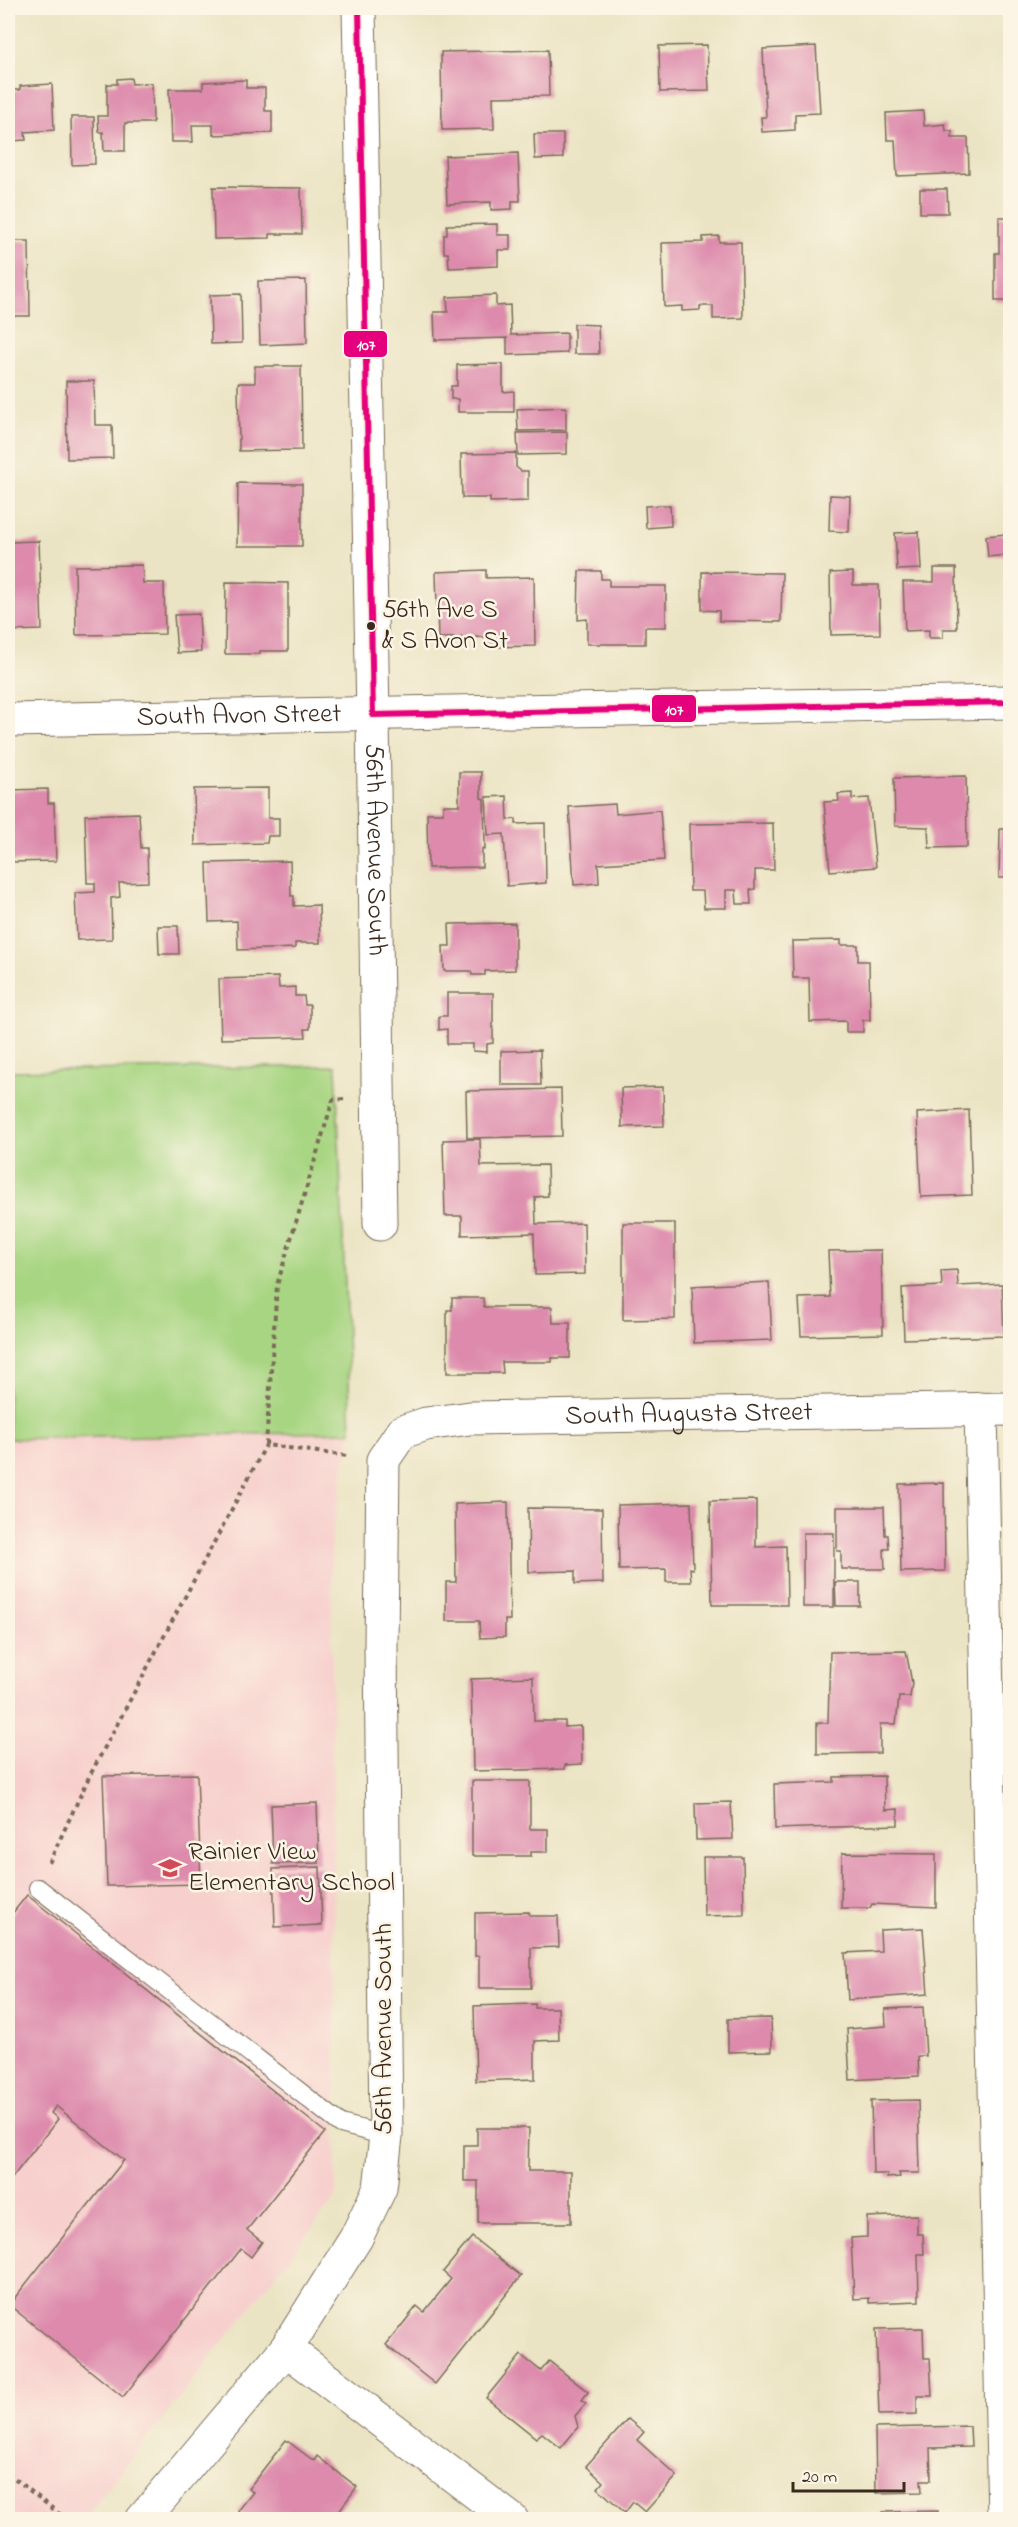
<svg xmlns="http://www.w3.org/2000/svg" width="1018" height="2527" viewBox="0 0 1018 2527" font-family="'Indie Flower',sans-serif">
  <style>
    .built { fill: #f7d0cd }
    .green { fill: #a8d582; stroke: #728050; stroke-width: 1.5 }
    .building { fill: #dd8aac }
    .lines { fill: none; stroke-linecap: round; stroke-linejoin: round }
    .service-casing { stroke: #796b58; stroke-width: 20 }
    .minor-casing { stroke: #796b58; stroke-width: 35 }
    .path { stroke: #796b58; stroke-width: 4; stroke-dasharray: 4.5 4.5; stroke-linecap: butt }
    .service { stroke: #fff; stroke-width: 18 }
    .minor { stroke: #fff; stroke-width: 33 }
    .bus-1-casing { stroke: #fcf5e5; stroke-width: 10 }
    .bus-1 { stroke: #e5007d; stroke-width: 6 }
    .bus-dot { fill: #3b2a1e; stroke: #fcf5e5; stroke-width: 2 }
    .labels { text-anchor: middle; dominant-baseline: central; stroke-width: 5; stroke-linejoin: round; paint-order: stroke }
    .bus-label { font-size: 26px; fill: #3b2a1e; stroke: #fcf5e5; text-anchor: start }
    .street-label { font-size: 27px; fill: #3b2a1e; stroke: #fcf5e5 }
    .poi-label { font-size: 27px; fill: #3b2a1e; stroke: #fcf5e5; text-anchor: start }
    .line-badge { stroke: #fcf5e5; stroke-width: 2 }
    .badge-label { font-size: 16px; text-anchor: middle; font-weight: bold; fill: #fff }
  </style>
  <rect width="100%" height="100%" fill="#fcf5e5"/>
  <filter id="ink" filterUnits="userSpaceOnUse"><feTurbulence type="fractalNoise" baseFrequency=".0167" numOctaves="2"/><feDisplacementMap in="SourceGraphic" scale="12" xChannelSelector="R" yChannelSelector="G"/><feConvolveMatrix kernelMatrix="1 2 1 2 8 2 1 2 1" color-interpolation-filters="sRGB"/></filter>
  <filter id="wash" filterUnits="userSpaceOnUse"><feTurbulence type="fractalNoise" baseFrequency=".008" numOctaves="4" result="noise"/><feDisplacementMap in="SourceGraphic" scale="24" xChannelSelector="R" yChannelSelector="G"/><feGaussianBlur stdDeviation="1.35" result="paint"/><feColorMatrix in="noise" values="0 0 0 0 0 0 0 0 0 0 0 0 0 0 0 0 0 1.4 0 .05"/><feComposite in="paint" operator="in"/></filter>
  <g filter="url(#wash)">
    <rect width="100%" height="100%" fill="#ebe4c4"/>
    <path class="built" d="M 336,1066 L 351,1432 L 331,1539 L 336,2198 L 84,2519 L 8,2519 L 8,1071 Z"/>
    <path class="green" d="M 336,1066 L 351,1432 L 8,1439 L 8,1071 Z"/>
    <g id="blocks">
      <g class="building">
        <path d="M 707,45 L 709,91 L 660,92 L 659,46 Z"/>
        <path d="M 816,46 L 820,113 L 795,114 L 795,130 L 762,132 L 761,117 L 766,117 L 763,49 Z"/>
        <path d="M 548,50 L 549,96 L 493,97 L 494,129 L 442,130 L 441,52 Z"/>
        <path d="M 131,78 L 132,84 L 152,83 L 153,123 L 125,123 L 125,151 L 104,151 L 103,132 L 99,132 L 98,116 L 107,116 L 107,84 L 117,84 L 117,79 Z"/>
        <path d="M 246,80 L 246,88 L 265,88 L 265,111 L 272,111 L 272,133 L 213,135 L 213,125 L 192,125 L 193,142 L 171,142 L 169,89 L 203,89 L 203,82 Z"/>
        <path d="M 52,84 L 54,130 L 25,132 L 26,140 L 8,141 L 8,90 L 20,90 L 20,86 Z"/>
        <path d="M 923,111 L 924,126 L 945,124 L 946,131 L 952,131 L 952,138 L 968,138 L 969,173 L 897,176 L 895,140 L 887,140 L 886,113 Z"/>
        <path d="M 71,117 L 94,117 L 95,164 L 72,165 Z"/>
        <path d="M 534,134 L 563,134 L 563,158 L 535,159 Z"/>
        <path d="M 518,153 L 520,201 L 512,201 L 512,209 L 491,210 L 491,202 L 447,204 L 445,156 Z"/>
        <path d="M 213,187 L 301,188 L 302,234 L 270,234 L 270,238 L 214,239 Z"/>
        <path d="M 920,189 L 947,189 L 948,213 L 920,213 Z"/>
        <path d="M 999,217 L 1010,217 L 1010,301 L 995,301 L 995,253 L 999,253 Z"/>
        <path d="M 497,224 L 497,235 L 510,235 L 510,250 L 498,250 L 498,266 L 449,268 L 448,253 L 444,253 L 444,235 L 447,235 L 447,225 Z"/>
        <path d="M 719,236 L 719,242 L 741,242 L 743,318 L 713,319 L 713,306 L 700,306 L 700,310 L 682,311 L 682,306 L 664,307 L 662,243 L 703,242 L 703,237 Z"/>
        <path d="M 8,241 L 29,241 L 30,316 L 8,316 Z"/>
        <path d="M 306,280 L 307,343 L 260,345 L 258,281 Z"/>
        <path d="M 241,294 L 242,343 L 211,344 L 210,295 Z"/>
        <path d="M 496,295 L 496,306 L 510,305 L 511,335 L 567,333 L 567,353 L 507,355 L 507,338 L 435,340 L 434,312 L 448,312 L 447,297 Z"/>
        <path d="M 574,324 L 598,325 L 599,354 L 574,354 Z"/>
        <path d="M 503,364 L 503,392 L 514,391 L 514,412 L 458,412 L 458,399 L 451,399 L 451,386 L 457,386 L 457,365 Z"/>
        <path d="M 255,366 L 301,366 L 302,450 L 239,451 L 238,383 L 255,383 Z"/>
        <path d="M 66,381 L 94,381 L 95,425 L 112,425 L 113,458 L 67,459 Z"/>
        <path d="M 566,407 L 566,430 L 518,431 L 517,409 Z"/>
        <path d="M 567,432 L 567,454 L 518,455 L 517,433 Z"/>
        <path d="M 516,453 L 516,467 L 521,471 L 528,471 L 528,501 L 490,502 L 490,498 L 462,498 L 461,454 Z"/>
        <path d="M 238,483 L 302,484 L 302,546 L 237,546 Z"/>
        <path d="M 830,495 L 850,496 L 849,532 L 829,531 Z"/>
        <path d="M 670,505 L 671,526 L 646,528 L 645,506 Z"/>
        <path d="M 919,532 L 921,569 L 897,570 L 895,533 Z"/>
        <path d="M 1006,534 L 1008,555 L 988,557 L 986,536 Z"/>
        <path d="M 39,541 L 42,630 L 8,631 L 8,542 Z"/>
        <path d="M 142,565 L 143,583 L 164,583 L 165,634 L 76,635 L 75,566 Z"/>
        <path d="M 934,568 L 956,568 L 957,629 L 943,629 L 943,638 L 929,638 L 929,630 L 905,631 L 903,582 L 934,582 Z"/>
        <path d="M 486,570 L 486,578 L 534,577 L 535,646 L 487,647 L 487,637 L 438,638 L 436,572 Z"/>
        <path d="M 579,571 L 601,571 L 601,579 L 609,579 L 609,586 L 666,586 L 666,627 L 645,627 L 645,644 L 587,644 L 587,619 L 578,620 Z"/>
        <path d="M 702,572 L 782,573 L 781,622 L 719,621 L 719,611 L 702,610 Z"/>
        <path d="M 853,572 L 853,585 L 879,585 L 880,634 L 831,635 L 830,573 Z"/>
        <path d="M 226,582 L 288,583 L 288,651 L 260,651 L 260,654 L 225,654 Z"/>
        <path d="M 199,614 L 201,652 L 177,653 L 174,615 Z"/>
        <path d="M 459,772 L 481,772 L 481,798 L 484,799 L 485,850 L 482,849 L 482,867 L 428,868 L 427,813 L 443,813 L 443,805 L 459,805 Z"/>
        <path d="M 966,776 L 967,847 L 929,848 L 928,827 L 895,826 L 894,778 Z"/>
        <path d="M 268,788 L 268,818 L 279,818 L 279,836 L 268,836 L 267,843 L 195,845 L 194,789 Z"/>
        <path d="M 48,789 L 48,803 L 54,803 L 56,861 L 11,862 L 9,790 Z"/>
        <path d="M 852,793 L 852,799 L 869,798 L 876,867 L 830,871 L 824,802 L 839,801 L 838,794 Z"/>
        <path d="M 507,796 L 508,820 L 516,819 L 516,824 L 545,823 L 546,883 L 507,886 L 504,834 L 488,835 L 486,797 Z"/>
        <path d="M 615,804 L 616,814 L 660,810 L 664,860 L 598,864 L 599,883 L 574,885 L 569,807 Z"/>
        <path d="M 139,813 L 141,848 L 147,848 L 148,882 L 119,883 L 120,897 L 111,898 L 112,939 L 77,940 L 75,893 L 95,892 L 95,883 L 87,883 L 85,815 Z"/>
        <path d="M 773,823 L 774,870 L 755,870 L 755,889 L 750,890 L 751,904 L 737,904 L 736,890 L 726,890 L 726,908 L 704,908 L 703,891 L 690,891 L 689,824 Z"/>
        <path d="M 1000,829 L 1010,829 L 1010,878 L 999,878 Z"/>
        <path d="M 290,861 L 291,896 L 294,896 L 294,906 L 319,905 L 320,943 L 295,943 L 295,948 L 238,950 L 237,921 L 209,922 L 207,863 Z"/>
        <path d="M 515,923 L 515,970 L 485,971 L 485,975 L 472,975 L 471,971 L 444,971 L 443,946 L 450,946 L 449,924 Z"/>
        <path d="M 158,926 L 178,926 L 179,954 L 159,954 Z"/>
        <path d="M 841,940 L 841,945 L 858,945 L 858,961 L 869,961 L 870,1020 L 863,1020 L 863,1032 L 846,1032 L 846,1021 L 810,1022 L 809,978 L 793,978 L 792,941 Z"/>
        <path d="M 278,977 L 279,988 L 295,987 L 295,996 L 304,996 L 305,1005 L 310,1005 L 310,1029 L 305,1029 L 306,1037 L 221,1039 L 219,979 Z"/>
        <path d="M 447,993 L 493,993 L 493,1043 L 487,1044 L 487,1052 L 473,1051 L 473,1044 L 447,1044 L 447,1029 L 439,1030 L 439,1016 L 447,1016 Z"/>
        <path d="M 540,1050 L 541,1085 L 501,1085 L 501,1051 Z"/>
        <path d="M 663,1087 L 664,1126 L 622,1127 L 621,1088 Z"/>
        <path d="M 561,1089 L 562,1136 L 467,1138 L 466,1091 Z"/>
        <path d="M 969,1110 L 972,1195 L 921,1197 L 917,1113 Z"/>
        <path d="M 480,1139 L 481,1166 L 547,1165 L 548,1196 L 535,1197 L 536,1224 L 584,1223 L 585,1274 L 535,1275 L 534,1233 L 462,1235 L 462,1216 L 445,1216 L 443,1140 Z"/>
        <path d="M 623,1223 L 675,1223 L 675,1319 L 623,1320 Z"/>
        <path d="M 881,1250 L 883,1334 L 801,1336 L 799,1298 L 830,1297 L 828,1251 Z"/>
        <path d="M 957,1270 L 958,1286 L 1002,1284 L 1004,1336 L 904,1339 L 902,1288 L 942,1286 L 941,1271 Z"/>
        <path d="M 769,1282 L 772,1340 L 694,1343 L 692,1286 Z"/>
        <path d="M 452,1298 L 483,1298 L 484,1307 L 552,1307 L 553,1323 L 570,1323 L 570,1358 L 552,1358 L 552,1362 L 502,1362 L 503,1373 L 447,1373 L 447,1310 L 452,1310 Z"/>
        <path d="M 944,1483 L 945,1571 L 901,1572 L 899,1484 Z"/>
        <path d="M 756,1500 L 756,1547 L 786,1546 L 787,1605 L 712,1605 L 710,1501 Z"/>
        <path d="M 508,1502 L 510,1620 L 505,1620 L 505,1637 L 480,1638 L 479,1621 L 446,1621 L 446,1582 L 456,1582 L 455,1504 Z"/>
        <path d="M 691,1503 L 693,1569 L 690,1568 L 691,1582 L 666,1582 L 666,1569 L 619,1570 L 618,1505 Z"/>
        <path d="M 837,1507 L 884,1507 L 885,1535 L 888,1535 L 889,1549 L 884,1549 L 885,1569 L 841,1569 L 841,1551 L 837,1551 Z"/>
        <path d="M 528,1508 L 602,1509 L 603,1583 L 575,1584 L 575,1571 L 529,1572 Z"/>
        <rect x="803" y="1533" width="31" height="74"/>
        <path d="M 835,1582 L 860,1582 L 860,1606 L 836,1606 Z"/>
        <path d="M 906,1651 L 912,1683 L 910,1697 L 899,1697 L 896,1724 L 880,1724 L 880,1753 L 817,1754 L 817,1723 L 828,1723 L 830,1652 Z"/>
        <path d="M 533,1677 L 534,1721 L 565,1721 L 565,1727 L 581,1726 L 582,1764 L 565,1765 L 565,1769 L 473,1771 L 471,1679 Z"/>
        <path d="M 197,1774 L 201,1884 L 107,1886 L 103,1776 Z"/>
        <path d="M 884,1776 L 885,1810 L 898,1809 L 898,1825 L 775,1829 L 774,1784 L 834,1782 L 834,1777 Z"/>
        <path d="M 472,1781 L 530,1781 L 530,1829 L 548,1829 L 548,1852 L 531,1852 L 531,1856 L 472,1856 Z"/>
        <path d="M 731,1802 L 733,1839 L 696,1840 L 695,1803 Z"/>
        <path d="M 317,1803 L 319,1863 L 273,1864 L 271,1805 Z"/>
        <path d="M 842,1853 L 936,1854 L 936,1907 L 872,1904 L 870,1908 L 841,1908 Z"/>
        <path d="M 703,1857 L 743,1857 L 744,1915 L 704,1916 Z"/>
        <path d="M 320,1867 L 322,1925 L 275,1927 L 273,1869 Z"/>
        <path d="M 27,1895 L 325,2132 L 247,2230 L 262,2242 L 251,2257 L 241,2249 L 123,2397 L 9,2305 L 124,2160 L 56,2106 L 51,2113 L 58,2119 L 8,2183 L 8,1919 Z"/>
        <path d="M 529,1912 L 530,1916 L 558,1916 L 559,1947 L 531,1948 L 531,1988 L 479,1988 L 479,1956 L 475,1956 L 475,1913 Z"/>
        <path d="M 923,1928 L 928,1994 L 848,2000 L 845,1953 L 881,1951 L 880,1930 Z"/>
        <path d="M 535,2004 L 535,2008 L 558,2008 L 559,2040 L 535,2041 L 535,2079 L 476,2081 L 474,2006 Z"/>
        <path d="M 923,2007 L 926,2056 L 918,2056 L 919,2076 L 850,2080 L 847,2029 L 886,2026 L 885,2009 Z"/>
        <path d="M 771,2018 L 772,2051 L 728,2052 L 728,2019 Z"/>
        <path d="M 918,2100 L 920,2173 L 899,2173 L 900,2177 L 887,2178 L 887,2174 L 873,2174 L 871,2101 Z"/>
        <path d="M 477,2128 L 529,2128 L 528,2171 L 571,2171 L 571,2223 L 478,2223 L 478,2181 L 464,2181 L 464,2145 L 477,2145 Z"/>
        <path d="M 917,2215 L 917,2234 L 923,2234 L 924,2254 L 918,2254 L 919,2301 L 869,2303 L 869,2298 L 854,2299 L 851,2238 L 867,2237 L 867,2217 Z"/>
        <path d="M 472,2237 L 521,2276 L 435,2384 L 386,2345 L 417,2306 L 424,2312 L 451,2279 L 443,2272 Z"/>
        <path d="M 923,2328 L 924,2358 L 930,2358 L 932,2396 L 917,2396 L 917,2414 L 879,2415 L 876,2329 Z"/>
        <path d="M 521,2355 L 541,2371 L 549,2361 L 588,2392 L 582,2400 L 586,2403 L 575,2416 L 578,2427 L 561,2448 L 542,2433 L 536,2438 L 486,2398 Z"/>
        <path d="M 628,2419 L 644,2432 L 637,2440 L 677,2476 L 645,2512 L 633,2502 L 625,2513 L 598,2488 L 603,2482 L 586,2466 Z"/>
        <path d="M 970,2426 L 971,2447 L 930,2448 L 931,2480 L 921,2480 L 922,2492 L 876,2493 L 875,2428 Z"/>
        <path d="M 286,2440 L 314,2461 L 317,2456 L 357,2487 L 332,2520 L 250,2520 L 238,2511 L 253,2492 L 248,2489 Z"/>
        <path d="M 938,2511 L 938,2520 L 883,2520 L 883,2512 Z"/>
      </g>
    </g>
  </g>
  <g filter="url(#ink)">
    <use href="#blocks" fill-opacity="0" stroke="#796b58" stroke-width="1.5"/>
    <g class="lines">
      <g class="service-casing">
        <path id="service" d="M 38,1888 L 341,2124 L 386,2136"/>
      </g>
      <g class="minor-casing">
        <g id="minor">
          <path id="s1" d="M 359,8 L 373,715 L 380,1224"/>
          <path id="s2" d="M 8,720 L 1010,702"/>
          <path d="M 981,1409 L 1004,2520"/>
          <path d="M 286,2349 L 512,2520"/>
          <path id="s3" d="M 142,2520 L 286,2349 L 356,2238 L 380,2188 L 386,2136 L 381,1646 L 383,1460 L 402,1432 L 426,1424 L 470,1418 L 1010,1409"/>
        </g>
      </g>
      <g class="path">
        <path d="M 344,1099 L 333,1100 L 277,1285 L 266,1445 L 348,1456"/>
        <path d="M 49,1863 L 89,1777 L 266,1445"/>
        <path d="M 8,2473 L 67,2520"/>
      </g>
      <use href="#service" class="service"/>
      <use href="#minor" class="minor"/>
      <g class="bus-1-casing">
        <path id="bus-1" d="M 359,8 L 373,715 L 1010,702"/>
      </g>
      <use href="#bus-1" class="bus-1"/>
    </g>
  </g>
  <defs>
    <g id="school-bare" transform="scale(1.8)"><path d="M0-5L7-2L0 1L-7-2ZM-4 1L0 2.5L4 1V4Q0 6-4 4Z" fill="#d1495b" stroke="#fcf5e5" stroke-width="2.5" paint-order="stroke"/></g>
  </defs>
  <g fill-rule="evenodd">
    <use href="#school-bare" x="170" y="1868"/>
  </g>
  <circle class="bus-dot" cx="371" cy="626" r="5"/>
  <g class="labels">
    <g class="bus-label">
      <text x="382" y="611">56th Ave S<tspan x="382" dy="31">&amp; S Avon St</tspan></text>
    </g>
    <g class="street-label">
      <text stroke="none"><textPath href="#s2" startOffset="231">South Avon Street</textPath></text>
      <text stroke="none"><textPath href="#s1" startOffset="842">56th Avenue South</textPath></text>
      <text stroke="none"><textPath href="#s3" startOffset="1461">South Augusta Street</textPath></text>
      <text transform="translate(384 2029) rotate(-90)">56th Avenue South</text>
    </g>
    <g class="poi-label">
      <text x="188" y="1852">Rainier View<tspan x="188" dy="31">Elementary School</tspan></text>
    </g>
  </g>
  <g class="line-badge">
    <rect x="343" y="330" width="45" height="28" rx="6" fill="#e5007d"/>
    <rect x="651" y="694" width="46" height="29" rx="6" fill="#e5007d"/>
  </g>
  <g class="badge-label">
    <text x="366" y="350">107</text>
    <text x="674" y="715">107</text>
  </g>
  <rect width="1018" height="2527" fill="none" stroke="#fcf5e5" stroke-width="30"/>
  <path d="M793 2482v9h111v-9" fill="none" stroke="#3b2a1e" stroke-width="3"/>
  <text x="802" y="2482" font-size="18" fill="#3b2a1e" stroke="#fcf5e5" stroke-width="4.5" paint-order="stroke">20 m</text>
</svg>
